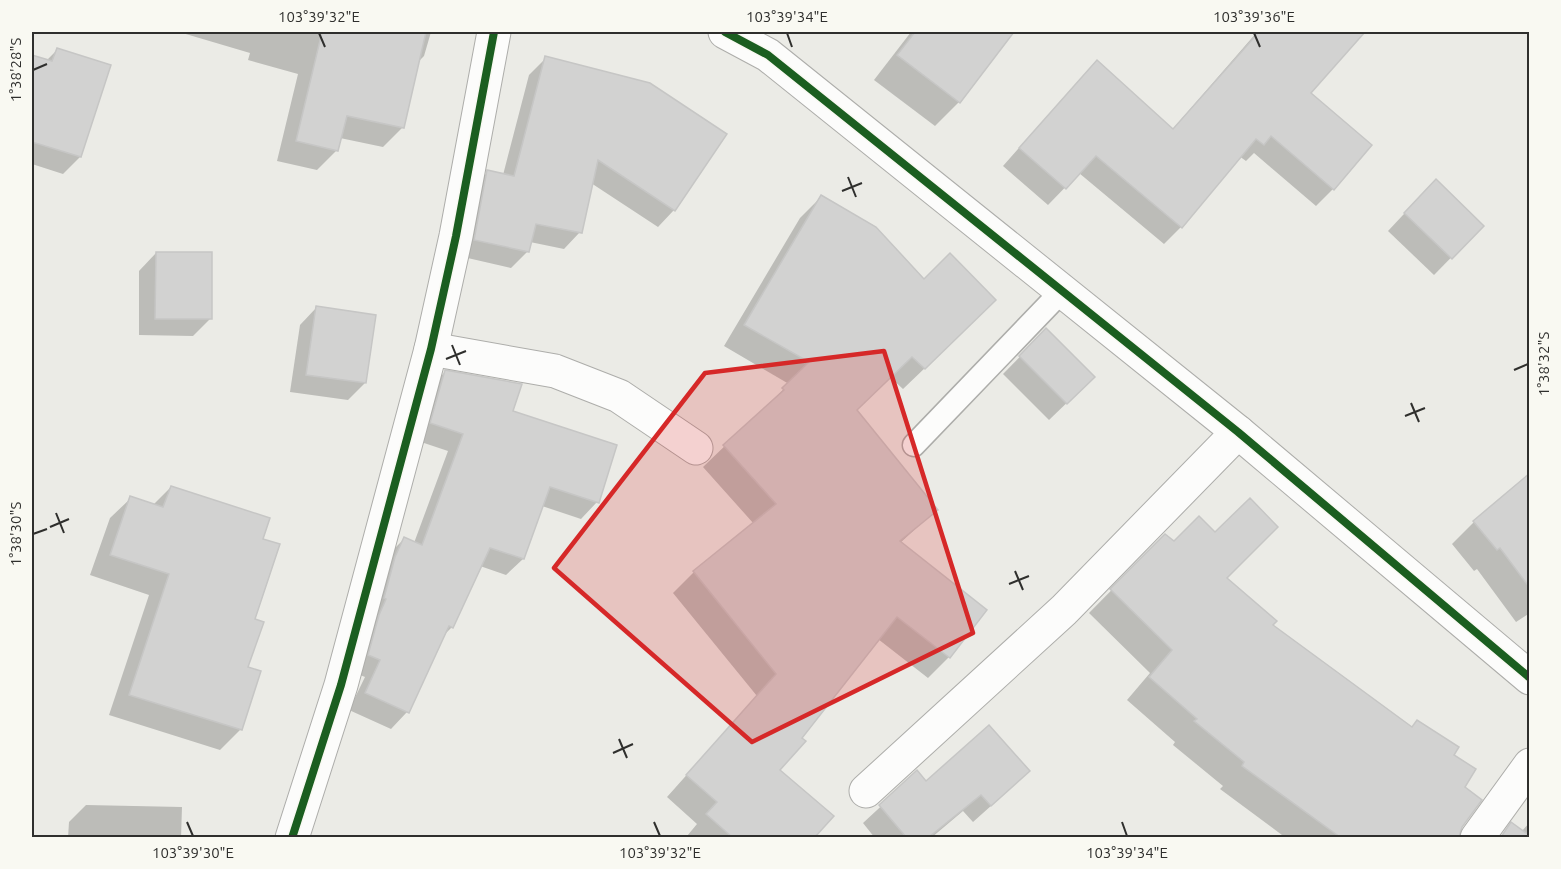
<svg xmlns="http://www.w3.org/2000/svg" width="1561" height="869" viewBox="0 0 1561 869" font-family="Ubuntu,sans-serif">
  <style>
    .shadow { fill: #0003 }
    .building { fill: #d2d2d1; stroke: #c6c6c5; stroke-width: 1.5 }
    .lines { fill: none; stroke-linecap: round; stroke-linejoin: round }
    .service-casing { stroke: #adadaa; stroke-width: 25 }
    .minor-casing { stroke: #adadaa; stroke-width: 35 }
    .tertiary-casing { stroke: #adadaa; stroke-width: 35 }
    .service { stroke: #fcfcfb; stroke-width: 22 }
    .minor { stroke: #fcfcfb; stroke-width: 33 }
    .tertiary { stroke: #fcfcfb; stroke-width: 33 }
    .cycleway-casing { stroke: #f9f9f2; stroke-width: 11 }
    .cycleway { stroke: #1b5e20; stroke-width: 8 }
    .marked { fill: #d62828; fill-opacity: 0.2; stroke: #d62828; stroke-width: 4.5; stroke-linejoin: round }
    .ticks { fill: none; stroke: #2f2f2d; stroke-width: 2 }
    .neatline { fill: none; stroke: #2f2f2d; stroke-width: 2 }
    .ticks-label { font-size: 15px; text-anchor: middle; fill: #2f2f2d }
  </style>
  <rect width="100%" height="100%" fill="#ebebe6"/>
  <g class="shadow">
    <path d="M 179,32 L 431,32 L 424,56 L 418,62 L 403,127 L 383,147 L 340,138 L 337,150 L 317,170 L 277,161 L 298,74 L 248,60 L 250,53 Z"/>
    <path d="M 911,32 L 1012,32 L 959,102 L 935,126 L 874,80 Z"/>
    <path d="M 1257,32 L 1363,32 L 1309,93 L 1333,189 L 1316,206 L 1254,153 L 1246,161 L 1239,156 L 1181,227 L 1164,244 L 1079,173 L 1048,205 L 1003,166 L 1080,79 L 1172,130 Z"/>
    <path d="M 57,50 L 80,157 L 63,174 L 32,164 L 32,57 L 46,61 Z"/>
    <path d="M 546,58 L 674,210 L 658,227 L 591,183 L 580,232 L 564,249 L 530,242 L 528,251 L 511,268 L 459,256 L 471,189 L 488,172 L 503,175 L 529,75 Z"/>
    <path d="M 821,197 L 974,321 L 903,389 L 890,377 L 855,410 L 936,510 L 900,543 L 949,657 L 928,678 L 878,639 L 800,738 L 778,770 L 832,816 L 813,838 L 688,838 L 687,836 L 697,824 L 667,797 L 757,696 L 673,593 L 694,572 L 754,524 L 703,467 L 789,384 L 724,346 L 800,218 Z"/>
    <path d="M 1419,198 L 1482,226 L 1434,275 L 1388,231 Z"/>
    <path d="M 156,253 L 210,319 L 193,336 L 139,335 L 139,271 Z"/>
    <path d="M 317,307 L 365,383 L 348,400 L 290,392 L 300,325 Z"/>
    <path d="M 1046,330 L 1076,394 L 1049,420 L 1003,374 Z"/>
    <path d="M 445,372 L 512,412 L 597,502 L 581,519 L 542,506 L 523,559 L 506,575 L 480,566 L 452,627 L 443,636 L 407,712 L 391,729 L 349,710 L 365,677 L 353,672 L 387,556 L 404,539 L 414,543 L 448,451 L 415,440 L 428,389 Z"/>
    <path d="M 1530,475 L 1530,613 L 1516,622 L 1477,569 L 1474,571 L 1452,544 L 1474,522 Z"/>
    <path d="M 171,487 L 261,540 L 241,729 L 220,750 L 109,715 L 149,595 L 90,575 L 110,518 L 131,498 L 153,505 Z"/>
    <path d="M 1165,536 L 1225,578 L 1271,625 L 1411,728 L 1452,755 L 1463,787 L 1461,826 L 1457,838 L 1286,838 L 1220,789 L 1223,786 L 1173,745 L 1175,742 L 1127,700 L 1150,673 L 1089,613 Z"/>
    <path d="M 917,773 L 926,783 L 1011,788 L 973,822 L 963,811 L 931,838 L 875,838 L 863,823 Z"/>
    <path d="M 86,805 L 182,807 L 181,838 L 68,838 L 69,822 Z"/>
    <path d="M 1530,822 L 1530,838 L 1499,838 L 1512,824 L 1521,832 Z"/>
  </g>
  <g class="building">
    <path d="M 322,32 L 426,32 L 404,128 L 347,116 L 338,151 L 296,141 Z"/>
    <path d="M 915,32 L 1014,32 L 960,103 L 897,55 Z"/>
    <path d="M 1259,32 L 1365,32 L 1311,93 L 1372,145 L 1334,190 L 1271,136 L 1264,145 L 1256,139 L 1182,228 L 1096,156 L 1066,189 L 1019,148 L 1097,60 L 1173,129 Z"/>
    <path d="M 57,48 L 111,65 L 81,157 L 32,142 L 32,55 L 52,61 Z"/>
    <path d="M 545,56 L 650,83 L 727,134 L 675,211 L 598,160 L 582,233 L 536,224 L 529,252 L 474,240 L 487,170 L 514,176 Z"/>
    <path d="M 1436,179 L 1484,226 L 1452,259 L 1404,213 Z"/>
    <path d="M 821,195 L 876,227 L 924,279 L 950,253 L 996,300 L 925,369 L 912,357 L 857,410 L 938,510 L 900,541 L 987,610 L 950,658 L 897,617 L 802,738 L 806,741 L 780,770 L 834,816 L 815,837 L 732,837 L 706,814 L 717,802 L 686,775 L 776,674 L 693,571 L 776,504 L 723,445 L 784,390 L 782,388 L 809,362 L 744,325 Z"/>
    <path d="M 156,252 L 212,252 L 212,319 L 155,319 Z"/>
    <path d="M 316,306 L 376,315 L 366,383 L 306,375 Z"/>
    <path d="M 1046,328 L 1095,377 L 1067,404 L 1019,356 Z"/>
    <path d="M 445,370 L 522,384 L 513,411 L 617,445 L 599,503 L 550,487 L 524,559 L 490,548 L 453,628 L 449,626 L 409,713 L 365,693 L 380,660 L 368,655 L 379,615 L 386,599 L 384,598 L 395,557 L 404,537 L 422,545 L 463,434 L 430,423 Z"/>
    <path d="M 1530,473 L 1530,588 L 1500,548 L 1497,550 L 1473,521 Z"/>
    <path d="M 171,486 L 270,518 L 263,539 L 280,544 L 255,619 L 264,622 L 248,667 L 261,671 L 242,730 L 129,695 L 169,574 L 110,555 L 130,496 L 163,507 Z"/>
    <path d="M 1250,498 L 1278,527 L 1227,578 L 1277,621 L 1273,625 L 1412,727 L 1417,720 L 1459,747 L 1454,755 L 1476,769 L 1465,787 L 1482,800 L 1462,827 L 1459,837 L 1340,837 L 1242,766 L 1244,762 L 1194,721 L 1197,719 L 1149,677 L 1172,650 L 1110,589 L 1165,534 L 1174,541 L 1199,516 L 1215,532 Z"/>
    <path d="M 989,725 L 1030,771 L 991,806 L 981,795 L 929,837 L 906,837 L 879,805 L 917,770 L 926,781 Z"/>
    <path d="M 1511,822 L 1530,836 L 1530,837 L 1501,837 Z"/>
  </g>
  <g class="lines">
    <g class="service-casing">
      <path id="service" d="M 914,445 L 1062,291"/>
    </g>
    <g class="minor-casing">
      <g id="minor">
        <path d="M 431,349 L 555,371 L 619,396 L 696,448"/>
        <path d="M 866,791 L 1064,610 L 1238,432"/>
        <path d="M 292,838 L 341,685 L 431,349 L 456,236 L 494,32"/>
        <path d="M 1477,838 L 1530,765"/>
      </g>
    </g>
    <g class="tertiary-casing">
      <path id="tertiary" d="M 725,32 L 768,55 L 1238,432 L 1530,678"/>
    </g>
    <use href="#service" class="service"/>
    <use href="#minor" class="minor"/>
    <use href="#tertiary" class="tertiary"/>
    <g class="cycleway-casing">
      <g id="cycleway">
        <path d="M 725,32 L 768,55 L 1238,432 L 1530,678"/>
        <path d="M 292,838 L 341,685 L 431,349 L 456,236 L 494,32"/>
      </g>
    </g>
    <use href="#cycleway" class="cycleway"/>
  </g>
  <path class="marked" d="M 884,351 L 973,633 L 752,742 L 554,568 L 705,373 Z"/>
  <path class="ticks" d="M 319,33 L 325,47M 787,33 L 792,47M 1254,33 L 1260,47M 33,70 L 47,64M 848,177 L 856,197M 842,191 L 862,183M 452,345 L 460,365M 446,359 L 466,351M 1514,370 L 1528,364M 1411,403 L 1419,422M 1405,416 L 1425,408M 56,513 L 64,533M 50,527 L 69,519M 33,534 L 47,529M 1015,571 L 1023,590M 1009,584 L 1029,576M 619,739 L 627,758M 613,753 L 633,744M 187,822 L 193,836M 654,822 L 660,836M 1122,822 L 1127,836"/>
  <rect width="1561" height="869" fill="none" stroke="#f9f9f2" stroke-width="66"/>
  <rect x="33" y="33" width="1495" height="803" class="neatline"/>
  <g class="ticks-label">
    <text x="319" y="22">103°39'32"E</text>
    <text x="787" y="22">103°39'34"E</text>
    <text x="1254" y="22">103°39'36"E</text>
    <text transform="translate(16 70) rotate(-90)" y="5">1°38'28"S</text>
    <text transform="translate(1544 364) rotate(-90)" y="5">1°38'32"S</text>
    <text transform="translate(16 534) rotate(-90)" y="5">1°38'30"S</text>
    <text x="193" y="858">103°39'30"E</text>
    <text x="660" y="858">103°39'32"E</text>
    <text x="1127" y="858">103°39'34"E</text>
  </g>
</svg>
